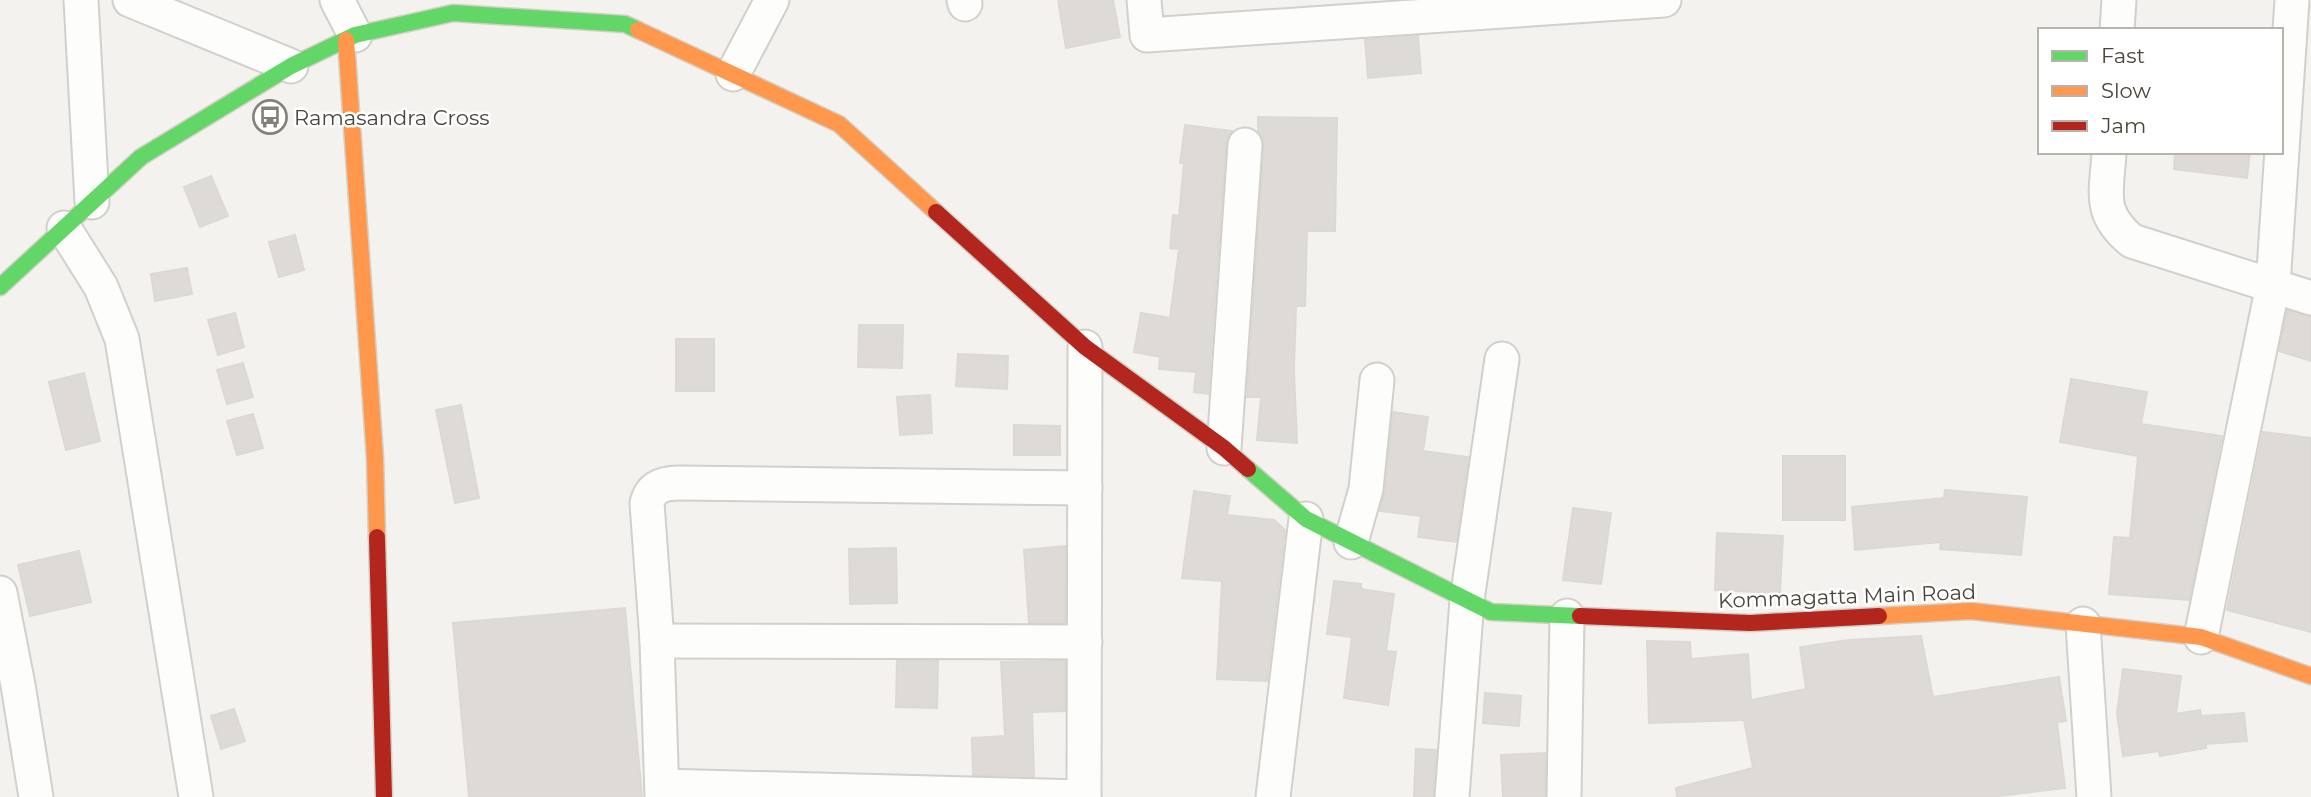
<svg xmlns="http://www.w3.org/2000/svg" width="2311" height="797" viewBox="0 0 2311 797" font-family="Montserrat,sans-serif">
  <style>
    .building { fill: #dedbd6; stroke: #dcd9d4; stroke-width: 2 }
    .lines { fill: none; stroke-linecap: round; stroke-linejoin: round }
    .street-casing { stroke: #d2d0cb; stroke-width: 37 }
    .fast-casing { stroke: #d3cfc5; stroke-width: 19 }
    .slow-casing { stroke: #d3cfc5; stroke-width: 19 }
    .jam-casing { stroke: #d3cfc5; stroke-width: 19 }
    .street { stroke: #fdfdfc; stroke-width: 33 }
    .fast { stroke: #63d668; stroke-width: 16 }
    .slow { stroke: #ff974d; stroke-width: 16 }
    .jam { stroke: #b3261e; stroke-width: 16 }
    .labels { text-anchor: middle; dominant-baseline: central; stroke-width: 5; stroke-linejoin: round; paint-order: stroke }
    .poi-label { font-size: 21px; fill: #4b4439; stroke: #fff; text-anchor: start }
    .street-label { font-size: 21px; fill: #4b4439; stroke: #fff }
  </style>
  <rect width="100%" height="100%" fill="#f4f2ee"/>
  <g class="building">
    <path d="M 1058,0 L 1113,0 L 1120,37 L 1066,48 Z"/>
    <path d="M 1418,36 L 1421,73 L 1368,78 L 1365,40 Z"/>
    <path d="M 1258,117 L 1337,118 L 1335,231 L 1307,231 L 1305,306 L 1296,306 L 1294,370 L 1297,443 L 1257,440 L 1261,397 L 1247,397 L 1264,146 L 1263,137 L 1258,131 Z"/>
    <path d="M 1185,125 L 1232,131 L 1226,144 L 1208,394 L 1194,392 L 1196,372 L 1159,369 L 1160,357 L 1134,352 L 1141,313 L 1170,318 L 1179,249 L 1170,248 L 1173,215 L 1179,216 L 1184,163 L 1180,163 Z"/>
    <path d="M 2175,152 L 2250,152 L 2247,178 L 2174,169 Z"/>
    <path d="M 211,176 L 228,216 L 200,227 L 184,187 Z"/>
    <path d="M 295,235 L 304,270 L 279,277 L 269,242 Z"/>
    <path d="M 187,268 L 192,294 L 155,301 L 151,274 Z"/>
    <path d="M 2287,311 L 2311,317 L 2311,361 L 2279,351 Z"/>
    <path d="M 235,313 L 244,347 L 218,355 L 208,320 Z"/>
    <path d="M 859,325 L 903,325 L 902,368 L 858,367 Z"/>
    <rect x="676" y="339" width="38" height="52"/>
    <path d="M 958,354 L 1008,356 L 1007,389 L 956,386 Z"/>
    <path d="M 243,363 L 253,397 L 227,404 L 217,370 Z"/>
    <path d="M 84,373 L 100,441 L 66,450 L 49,382 Z"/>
    <path d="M 2071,379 L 2147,392 L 2141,424 L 2222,436 L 2189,600 L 2109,594 L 2114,537 L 2130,538 L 2138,456 L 2060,442 Z"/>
    <path d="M 930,395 L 932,433 L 900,435 L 897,397 Z"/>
    <path d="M 461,405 L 479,498 L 455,503 L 436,410 Z"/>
    <path d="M 1393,412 L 1428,417 L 1423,451 L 1468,457 L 1456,542 L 1418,537 L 1421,516 L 1380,511 L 1385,491 Z"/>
    <path d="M 253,414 L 263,448 L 237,455 L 227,421 Z"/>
    <path d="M 1014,425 L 1060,426 L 1060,455 L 1014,455 Z"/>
    <path d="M 2263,432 L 2311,438 L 2311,632 L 2227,610 Z"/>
    <rect x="1783" y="456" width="62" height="64"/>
    <path d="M 1945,490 L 2027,497 L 2021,555 L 1940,549 L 1941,542 L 1855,550 L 1852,507 L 1944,498 Z"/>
    <path d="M 1194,491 L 1230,496 L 1227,515 L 1274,520 L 1285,530 L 1267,681 L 1217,679 L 1222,581 L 1182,578 Z"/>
    <path d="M 1573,508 L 1611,513 L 1601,584 L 1563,580 Z"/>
    <path d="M 1717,533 L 1783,536 L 1780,593 L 1715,590 Z"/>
    <path d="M 1065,546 L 1065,623 L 1029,623 L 1024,550 Z"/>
    <path d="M 896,548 L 897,603 L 850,604 L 849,549 Z"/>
    <path d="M 79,551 L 91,602 L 30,616 L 18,565 Z"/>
    <path d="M 1334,581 L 1361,584 L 1361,589 L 1394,594 L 1386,651 L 1396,652 L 1388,705 L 1344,698 L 1352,637 L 1327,634 Z"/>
    <path d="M 625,608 L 642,797 L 469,797 L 453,623 Z"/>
    <path d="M 1921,636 L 1933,697 L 2059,677 L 2066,721 L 2057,722 L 2065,788 L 1990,797 L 1677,797 L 1676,788 L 1753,768 L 1744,720 L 1649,723 L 1647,641 L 1690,642 L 1691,659 L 1748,654 L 1751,700 L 1806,689 L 1800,647 L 1849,640 Z"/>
    <path d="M 897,661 L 938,661 L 937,708 L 896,707 Z"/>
    <path d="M 1065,661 L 1065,711 L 1032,712 L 1034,776 L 973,775 L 972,738 L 1005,736 L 1001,662 Z"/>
    <path d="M 2123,669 L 2181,676 L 2176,714 L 2200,710 L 2201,716 L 2244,713 L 2247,741 L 2206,744 L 2206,748 L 2160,756 L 2159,751 L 2123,756 L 2117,713 Z"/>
    <path d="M 1485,693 L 1521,696 L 1519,726 L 1483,723 Z"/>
    <path d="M 234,709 L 245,741 L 221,749 L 211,716 Z"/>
    <path d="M 1416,749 L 1436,750 L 1433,797 L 1414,797 Z"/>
    <path d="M 1545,753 L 1545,797 L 1503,797 L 1501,755 Z"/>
  </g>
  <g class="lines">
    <g class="street-casing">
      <g id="street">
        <path d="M 81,0 L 92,202"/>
        <path d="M 130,0 L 291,66"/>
        <path d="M 337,0 L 355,35"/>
        <path d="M 964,0 L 965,4"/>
        <path d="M 1144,0 L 1147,35 L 1664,0"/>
        <path d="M 2117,30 L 2119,0"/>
        <path d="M 733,74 L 772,0"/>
        <path d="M 2109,152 C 2107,193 2097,212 2132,241 L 2311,298"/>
        <path d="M 64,228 L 101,287 L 122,339 L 196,797"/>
        <path d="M 1224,448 L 1245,145"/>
        <path d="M 1351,542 L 1366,489 L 1377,380"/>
        <path d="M 0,593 L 18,685 L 36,797"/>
        <path d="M 2083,624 L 2094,797"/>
        <path d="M 2201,637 L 2273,285 L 2292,0"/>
        <path d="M 657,641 L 1085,642"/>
        <path d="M 662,786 L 1084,797"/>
        <path d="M 662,797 L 657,641 L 647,503 C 651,487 663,483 679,483 L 1085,488"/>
        <path d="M 1084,797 L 1085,347"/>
        <path d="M 1273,797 L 1306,519"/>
        <path d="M 1452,797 L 1467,600 L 1502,359"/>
        <path d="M 1564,797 L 1567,616"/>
      </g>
    </g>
    <g class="fast-casing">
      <g id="fast">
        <path d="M 0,287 L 141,157 L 291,66 L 355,35 L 453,13 L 625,24 L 638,30"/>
        <path d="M 1248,469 L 1306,519 L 1491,612 L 1580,616"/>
      </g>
    </g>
    <g class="slow-casing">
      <g id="slow">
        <path d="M 638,30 L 839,124 L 936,212"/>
        <path d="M 346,40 L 375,458 L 377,537"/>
        <path d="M 1879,616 L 1971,611 L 2201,637 L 2311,676"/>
      </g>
    </g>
    <g class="jam-casing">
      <g id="jam">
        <path d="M 936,212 L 1085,347 L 1224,448 L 1248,469"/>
        <path d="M 377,537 L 384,797"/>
        <path d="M 1580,616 L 1750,623 L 1879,616"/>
      </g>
    </g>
    <use href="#street" class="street"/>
    <use href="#fast" class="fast"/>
    <use href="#slow" class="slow"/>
    <use href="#jam" class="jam"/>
  </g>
  <defs>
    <g id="bus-ring" transform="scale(1.75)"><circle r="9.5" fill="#fff" stroke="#868178" stroke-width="1.5"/><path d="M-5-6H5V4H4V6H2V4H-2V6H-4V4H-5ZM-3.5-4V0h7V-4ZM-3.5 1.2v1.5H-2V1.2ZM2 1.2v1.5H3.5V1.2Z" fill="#868178"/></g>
  </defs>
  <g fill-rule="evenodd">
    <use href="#bus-ring" x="270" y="117"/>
  </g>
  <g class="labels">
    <g class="poi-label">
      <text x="294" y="117">Ramasandra Cross</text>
    </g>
    <g class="street-label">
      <text transform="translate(1847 596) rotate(-2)">Kommagatta Main Road</text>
    </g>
  </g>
  <rect x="2038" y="28" width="245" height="126" fill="#ffffff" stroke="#b7b4b0" stroke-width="2"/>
  <rect x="2052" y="51" width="35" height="10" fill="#63d668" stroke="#b7b4b0" stroke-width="2"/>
  <text x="2101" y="63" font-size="21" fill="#4b4439">Fast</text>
  <rect x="2052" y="86" width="35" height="10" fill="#ff974d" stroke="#b7b4b0" stroke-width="2"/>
  <text x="2101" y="98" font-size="21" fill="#4b4439">Slow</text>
  <rect x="2052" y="121" width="35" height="10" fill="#b3261e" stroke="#b7b4b0" stroke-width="2"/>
  <text x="2101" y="133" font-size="21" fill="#4b4439">Jam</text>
</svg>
